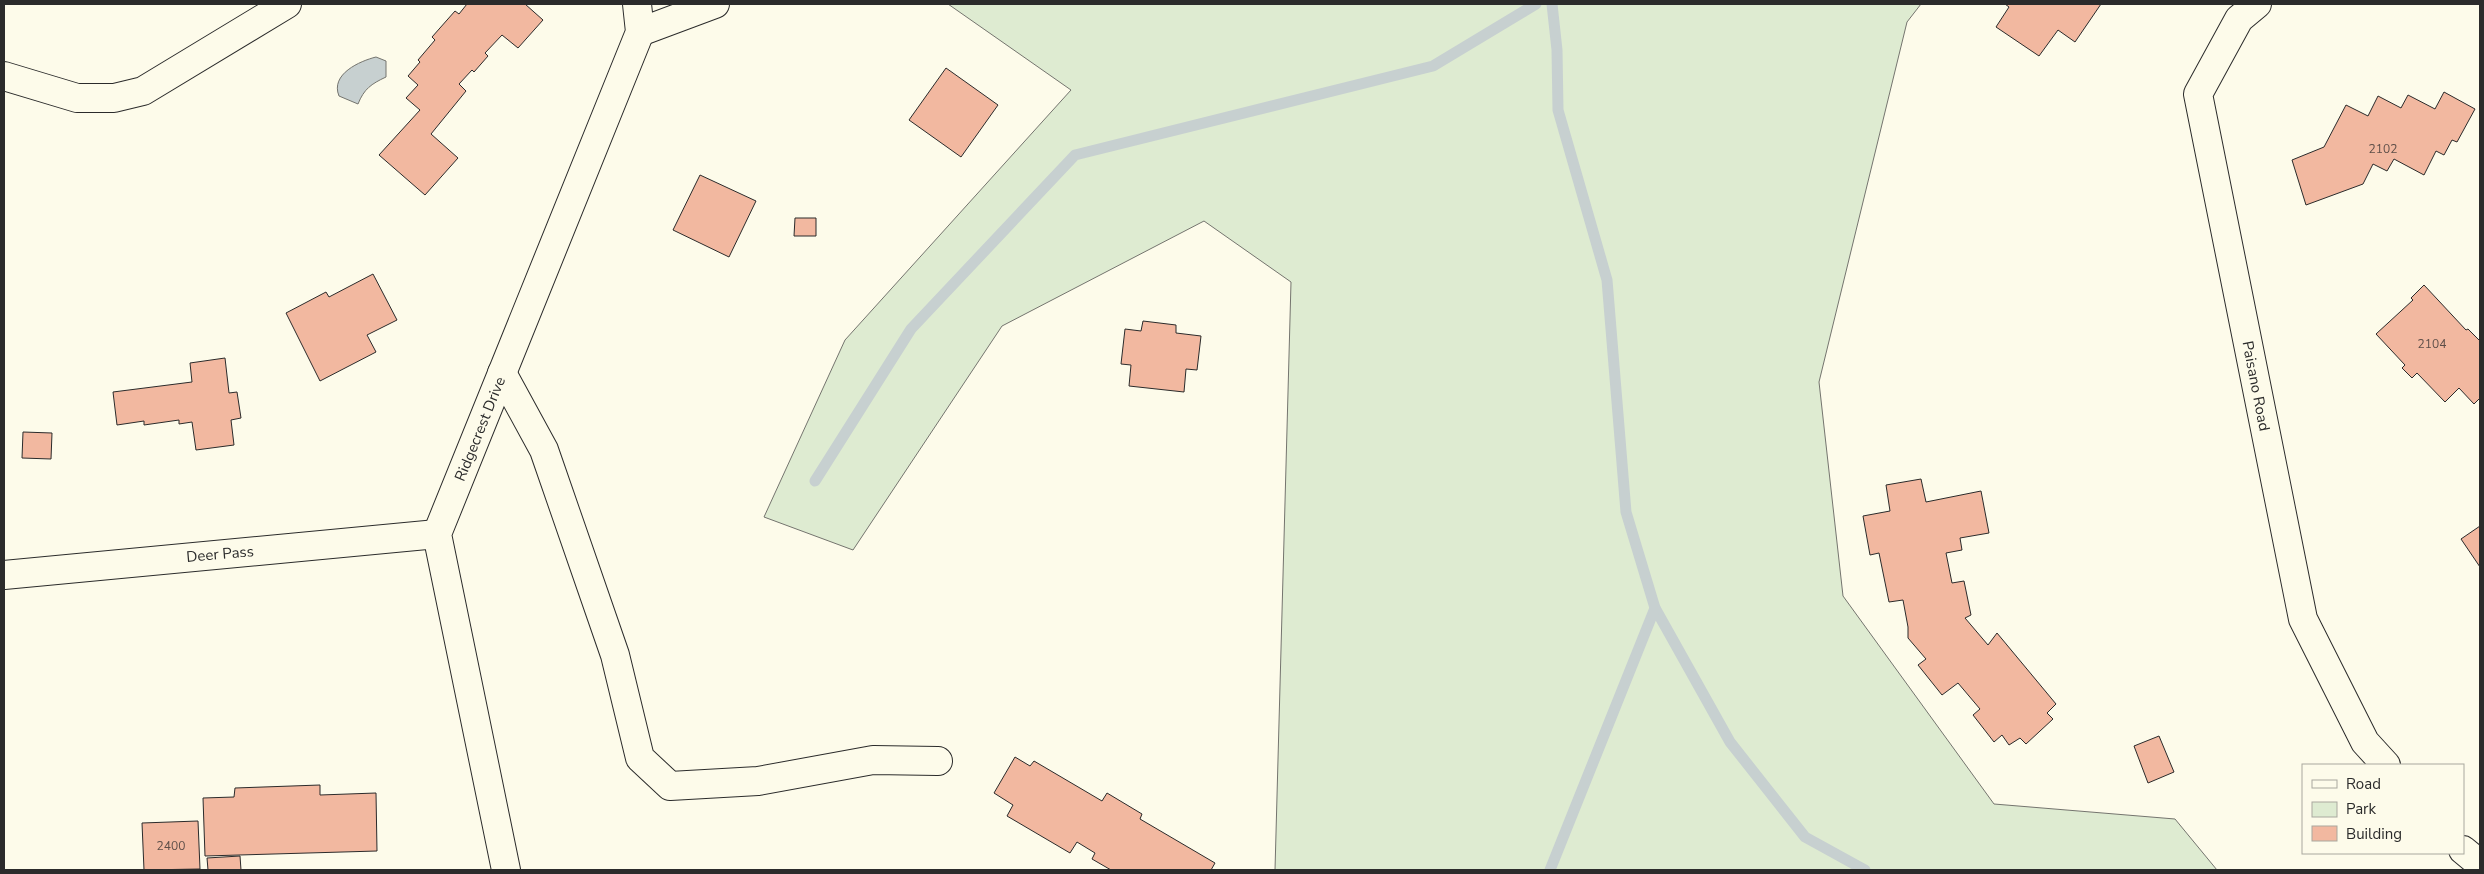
<svg xmlns="http://www.w3.org/2000/svg" width="2484" height="874" viewBox="0 0 2484 874" font-family="'Nunito Sans',sans-serif">
  <style>
    .green { fill: #deebd1; stroke: #74746e }
    .water { fill: #c7d0d0; stroke: #74746e }
    .lines { fill: none; stroke-linecap: round; stroke-linejoin: round }
    .stream { stroke: #c7d0d0; stroke-width: 11 }
    .building { fill: #f2b8a0; stroke: #2b2b2b }
    .minor-casing { stroke: #2b2b2b; stroke-width: 30 }
    .minor { stroke: #fdfbea; stroke-width: 28 }
    .labels { text-anchor: middle; dominant-baseline: central; stroke-width: 4; stroke-linejoin: round; paint-order: stroke }
    .number-label { font-size: 12px; fill: #5d4e48 }
    .street-label { font-size: 15px; fill: #2b2b2b; stroke: #fdfbea }
  </style>
  <rect width="100%" height="100%" fill="#fdfbea"/>
  <path class="green" d="M 948,4 L 1921,4 L 1907,22 L 1819,382 L 1843,596 L 1994,804 L 2175,819 L 2217,870 L 1275,870 L 1291,282 L 1204,221 L 1002,326 L 853,550 L 764,517 L 845,340 L 1071,90 Z"/>
  <path class="water" d="M 376,57 L 386,61 L 386,77 C 371,84 364,89 358,104 L 339,96 C 330,74 360,61 376,57 Z"/>
  <g class="lines">
    <g class="stream">
      <path d="M 815,481 L 911,329 L 1075,155 L 1433,66 L 1536,4"/>
      <path d="M 1655,608 L 1730,742 L 1805,837 L 1865,870"/>
      <path d="M 1550,870 L 1655,608 L 1626,512 L 1607,280 L 1558,110 L 1557,50 L 1552,4"/>
    </g>
  </g>
  <g class="building">
    <path d="M 467,4 L 525,4 L 543,20 L 518,48 L 502,35 L 485,53 L 488,56 L 474,72 L 472,70 L 459,84 L 466,91 L 431,134 L 458,158 L 425,195 L 379,155 L 420,110 L 406,98 L 418,85 L 408,76 L 420,62 L 418,60 L 435,40 L 432,37 L 455,11 L 459,14 Z"/>
    <path d="M 2005,4 L 2101,4 L 2075,42 L 2058,30 L 2039,56 L 1996,27 L 2009,7 Z"/>
    <path d="M 946,68 L 998,105 L 961,157 L 909,120 Z"/>
    <path d="M 2444,92 L 2475,109 L 2457,142 L 2452,140 L 2444,155 L 2436,151 L 2424,175 L 2394,159 L 2387,171 L 2373,164 L 2363,184 L 2306,205 L 2292,160 L 2324,147 L 2346,105 L 2368,116 L 2378,96 L 2401,108 L 2408,95 L 2435,109 Z"/>
    <path d="M 700,175 L 756,201 L 729,257 L 673,230 Z"/>
    <path d="M 795,218 L 816,218 L 816,236 L 794,236 Z"/>
    <path d="M 373,274 L 397,320 L 367,335 L 376,352 L 320,381 L 286,313 L 326,292 L 329,297 Z"/>
    <path d="M 2424,285 L 2466,330 L 2468,329 L 2480,341 L 2480,398 L 2474,404 L 2459,388 L 2445,402 L 2417,373 L 2412,378 L 2402,368 L 2405,365 L 2376,334 L 2413,300 L 2411,298 Z"/>
    <path d="M 1143,321 L 1176,325 L 1176,333 L 1201,336 L 1197,370 L 1186,369 L 1184,392 L 1129,386 L 1131,365 L 1121,364 L 1125,329 L 1141,331 Z"/>
    <path d="M 225,358 L 229,393 L 237,392 L 241,418 L 231,420 L 234,445 L 196,450 L 192,422 L 179,424 L 179,420 L 144,425 L 144,421 L 117,425 L 113,392 L 192,382 L 190,363 Z"/>
    <path d="M 23,432 L 52,433 L 51,459 L 22,458 Z"/>
    <path d="M 1921,479 L 1926,502 L 1981,491 L 1989,533 L 1960,538 L 1962,550 L 1946,553 L 1952,583 L 1964,581 L 1971,615 L 1965,618 L 1988,645 L 1997,633 L 2056,704 L 2047,713 L 2053,719 L 2026,744 L 2020,738 L 2009,745 L 2002,735 L 1994,742 L 1973,715 L 1980,709 L 1958,683 L 1942,695 L 1918,665 L 1926,659 L 1908,638 L 1908,627 L 1903,600 L 1889,602 L 1879,553 L 1870,555 L 1863,516 L 1890,511 L 1886,485 Z"/>
    <path d="M 2480,526 L 2480,567 L 2461,539 Z"/>
    <path d="M 2159,736 L 2174,772 L 2148,783 L 2134,746 Z"/>
    <path d="M 1015,757 L 1030,766 L 1034,761 L 1102,801 L 1107,793 L 1142,814 L 1140,819 L 1215,863 L 1211,870 L 1111,870 L 1092,859 L 1095,853 L 1077,842 L 1070,853 L 1007,816 L 1013,805 L 994,793 Z"/>
    <path d="M 320,785 L 320,795 L 376,793 L 377,851 L 205,856 L 203,798 L 234,797 L 235,788 Z"/>
    <path d="M 198,821 L 200,869 L 144,870 L 142,823 Z"/>
    <path d="M 240,856 L 241,870 L 208,870 L 207,858 Z"/>
  </g>
  <g class="lines">
    <g class="minor-casing">
      <g id="minor">
        <path d="M 2257,4 L 2239,19 L 2198,94 L 2303,619 L 2365,742 L 2386,765"/>
        <path d="M 640,32 L 715,4"/>
        <path d="M 4,76 L 77,98 L 114,98 L 143,91 L 287,4"/>
        <path d="M 502,373 L 544,450 L 615,655 L 640,758 L 670,786 L 758,781 L 873,760 L 938,761"/>
        <path d="M 4,575 L 437,534"/>
        <path d="M 2463,850 L 2480,864"/>
        <path d="M 506,870 L 437,534 L 640,32 L 637,4"/>
      </g>
    </g>
    <use href="#minor" class="minor"/>
  </g>
  <g class="labels">
    <g class="number-label">
      <text x="2383" y="149">2102</text>
      <text x="2432" y="344">2104</text>
      <text x="171" y="846">2400</text>
    </g>
    <g class="street-label">
      <text transform="translate(2256 386) rotate(79)">Paisano Road</text>
      <text transform="translate(480 429) rotate(-68)">Ridgecrest Drive</text>
      <text transform="translate(220 554) rotate(-5)">Deer Pass</text>
    </g>
  </g>
  <rect width="2484" height="874" fill="none" stroke="#2b2b2b" stroke-width="10"/>
  <rect x="2302" y="764" width="162" height="90" fill="#fdfbea" stroke="#a9a89e"/>
  <rect x="2312" y="780" width="25" height="8" fill="#fdfbea" stroke="#a9a89e"/>
  <text x="2346" y="789" font-size="15" fill="#2b2b2b">Road</text>
  <rect x="2312" y="802" width="25" height="15" fill="#deebd1" stroke="#a9a89e"/>
  <text x="2346" y="814" font-size="15" fill="#2b2b2b">Park</text>
  <rect x="2312" y="826" width="25" height="15" fill="#f2b8a0" stroke="#a9a89e"/>
  <text x="2346" y="839" font-size="15" fill="#2b2b2b">Building</text>
</svg>
